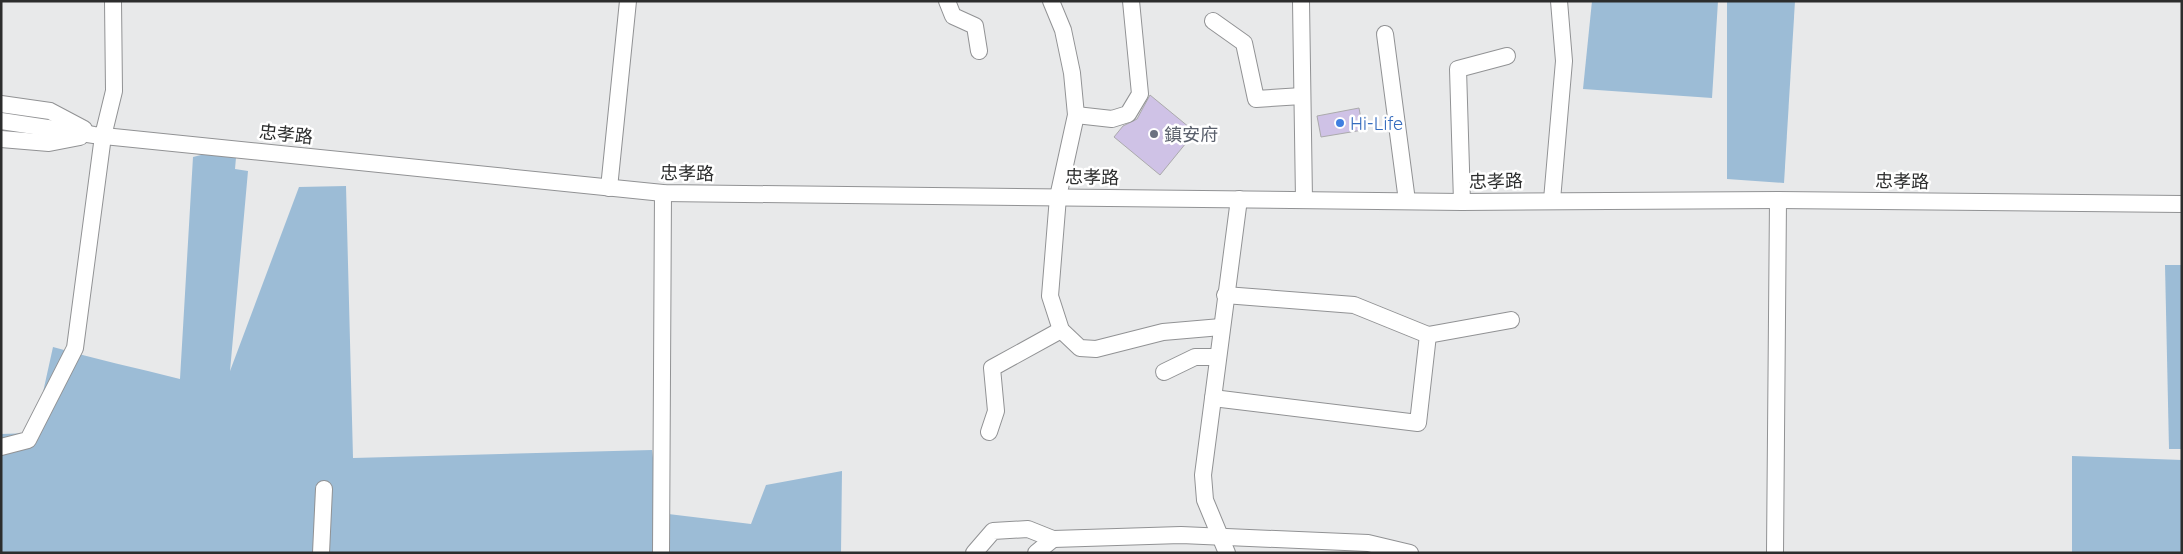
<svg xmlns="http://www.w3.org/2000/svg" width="2183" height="554" viewBox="0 0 2183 554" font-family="Quicksand,'Noto Sans TC',sans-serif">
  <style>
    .water { fill: #9cbcd6 }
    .building { fill: #cfc2e6; stroke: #abaaac }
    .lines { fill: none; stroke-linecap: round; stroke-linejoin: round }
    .minor-casing { stroke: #919294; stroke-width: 18 }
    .minor { stroke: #fff; stroke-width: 16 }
    .shop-dot { fill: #3f7fe0; stroke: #fff; stroke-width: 2 }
    .worship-dot { fill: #6b7280; stroke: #fff; stroke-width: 2 }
    .labels { text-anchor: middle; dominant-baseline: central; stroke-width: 5; stroke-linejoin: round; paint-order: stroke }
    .shop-label { font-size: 18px; fill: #366cbe; stroke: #fff; text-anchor: start }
    .street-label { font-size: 18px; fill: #2c2d2d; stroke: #fff }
    .worship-label { font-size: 18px; fill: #5b616d; stroke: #fff; text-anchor: start }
  </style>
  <rect width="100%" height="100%" fill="#e8e9ea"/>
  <g class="water">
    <path d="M 1592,1 L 1718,1 L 1712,98 L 1583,89 Z"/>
    <path d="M 1727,1 L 1795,1 L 1784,183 L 1727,179 Z"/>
    <path d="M 237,146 L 235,169 L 248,171 L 230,371 L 299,187 L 346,186 L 353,458 L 652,450 L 660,513 L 751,524 L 766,485 L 842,471 L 841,553 L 1,553 L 1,434 L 34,433 L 53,347 C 95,359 137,368 180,379 L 193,157 Z"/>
    <path d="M 2165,265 L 2182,265 L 2182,449 L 2169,449 Z"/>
    <path d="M 2072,456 L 2182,460 L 2182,553 L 2072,553 Z"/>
  </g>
  <g class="building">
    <path d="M 1150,95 L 1195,132 L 1160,175 L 1114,137 L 1123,126 L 1137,119 Z"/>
    <path d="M 1359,108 L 1363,130 L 1321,137 L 1317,116 Z"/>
  </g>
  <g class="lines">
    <g class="minor-casing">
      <g id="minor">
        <path d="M 947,1 L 953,16 L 975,26 L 979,51"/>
        <path d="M 1051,1 L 1063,30 L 1072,73 L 1076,115 L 1058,197 L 1050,296 L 1061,330 L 1080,348 L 1096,349 L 1163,332 L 1221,327"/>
        <path d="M 1301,1 L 1304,200"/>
        <path d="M 1213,21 L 1244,43 L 1256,99 L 1302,96"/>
        <path d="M 1385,34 L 1407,201"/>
        <path d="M 1,104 L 50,111 L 84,129"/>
        <path d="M 1076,115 L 1112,119 L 1128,114 L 1140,94 L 1131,1"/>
        <path d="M 1,121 L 94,135 L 663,193 L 1462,202 L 1778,200 L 2182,204"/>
        <path d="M 1,139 L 49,143 L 80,137"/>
        <path d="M 609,188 L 628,1"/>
        <path d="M 1552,200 L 1564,61 L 1559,1"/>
        <path d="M 1462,202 L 1458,69 L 1507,56"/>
        <path d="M 1428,335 L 1511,320"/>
        <path d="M 1164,372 L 1195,357 L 1218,357"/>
        <path d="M 1213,398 L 1418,423 L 1428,335 L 1354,305 L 1225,295"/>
        <path d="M 989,432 L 996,411 L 992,368 L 1061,330"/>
        <path d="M 1,447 L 28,440 L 75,348 L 103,136 L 114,91 L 113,1"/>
        <path d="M 321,553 L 324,489"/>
        <path d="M 661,553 L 663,193"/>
        <path d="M 974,553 L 993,531 L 1028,529 L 1053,539 L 1181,535 L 1368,543 L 1410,553"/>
        <path d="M 1036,553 L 1053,539"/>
        <path d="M 1227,553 L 1205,500 L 1203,475 L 1239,199"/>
        <path d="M 1775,553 L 1778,200"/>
      </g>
    </g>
    <use href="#minor" class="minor"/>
  </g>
  <circle class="shop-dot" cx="1340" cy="123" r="5"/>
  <circle class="worship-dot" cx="1154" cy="134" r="5"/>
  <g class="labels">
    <g class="shop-label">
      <text x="1350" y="123">Hi-Life</text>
    </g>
    <g class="street-label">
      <text transform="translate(286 134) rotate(6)">忠孝路</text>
      <text transform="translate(687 173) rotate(1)">忠孝路</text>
      <text transform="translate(1092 177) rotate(1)">忠孝路</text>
      <text transform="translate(1496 181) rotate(-1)">忠孝路</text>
      <text transform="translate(1902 181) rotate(1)">忠孝路</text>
    </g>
    <g class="worship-label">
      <text x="1164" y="134">鎮安府</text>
    </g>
  </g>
  <rect width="2183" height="554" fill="none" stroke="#2c2d2d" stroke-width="5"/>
</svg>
